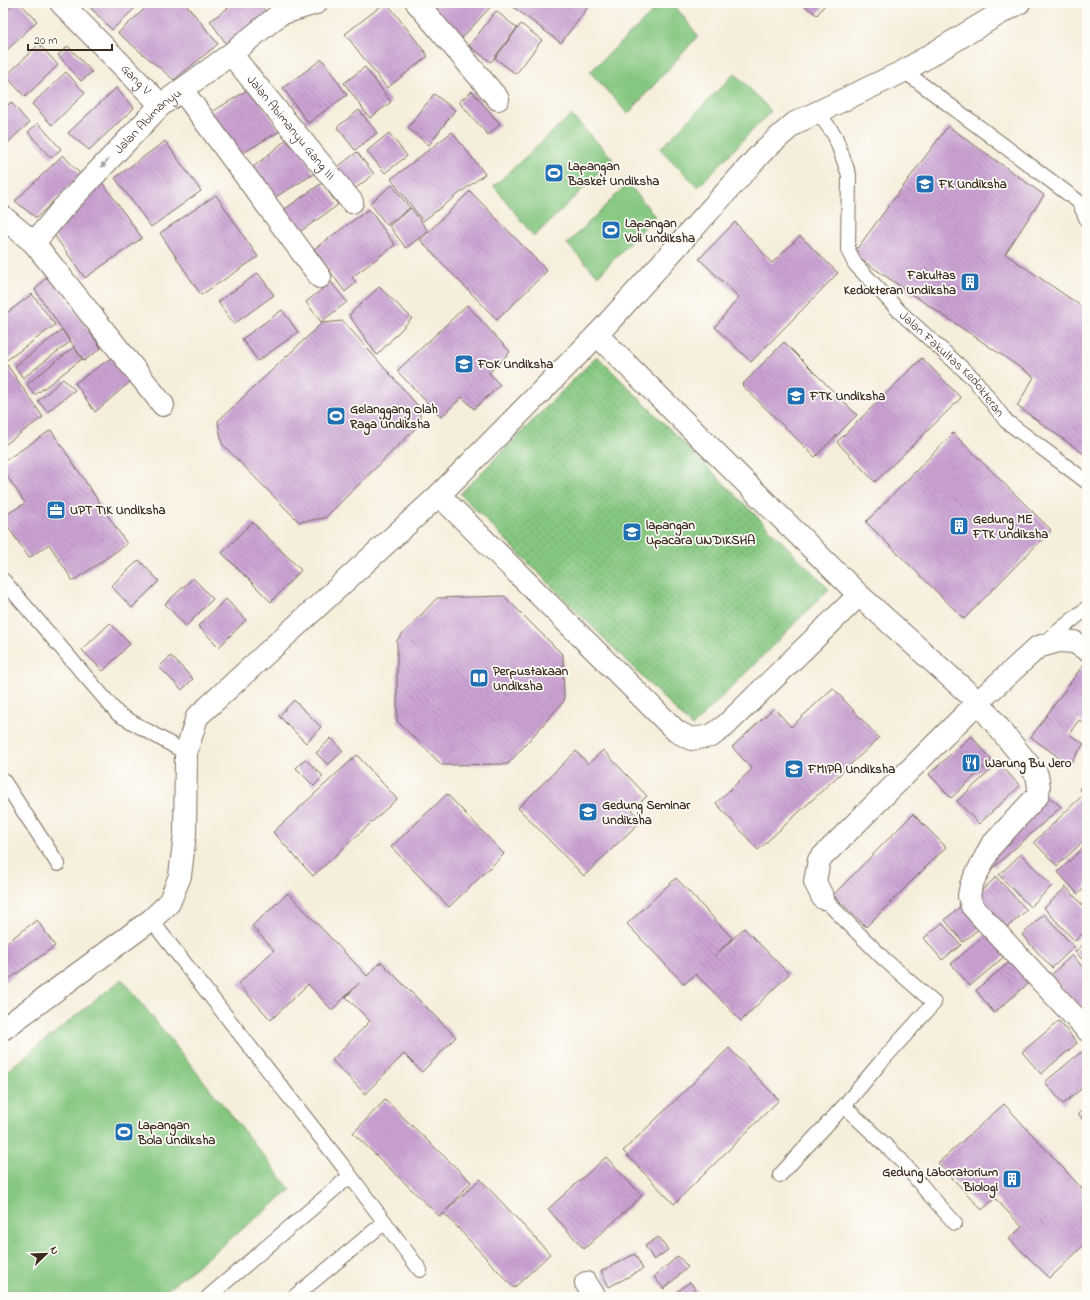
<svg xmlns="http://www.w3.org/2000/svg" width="1090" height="1300" viewBox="0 0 1090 1300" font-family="'Indie Flower',sans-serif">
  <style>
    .grass { fill: url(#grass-dots); stroke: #60784f }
    .pitch { fill: #85c780; stroke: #60784f }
    .building { fill: url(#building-back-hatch) }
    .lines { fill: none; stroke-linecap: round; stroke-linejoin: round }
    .lane-casing { stroke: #7c6f60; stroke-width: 16 }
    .street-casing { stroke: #7c6f60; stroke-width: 24 }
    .lane { stroke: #fff; stroke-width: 14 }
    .street { stroke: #fff; stroke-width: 22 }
    .oneway { fill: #a79f9a }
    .labels { text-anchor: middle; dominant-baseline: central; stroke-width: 3.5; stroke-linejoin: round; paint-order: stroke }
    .street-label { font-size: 13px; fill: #3b2a1e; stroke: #fdfcf7 }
    .poi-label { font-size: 13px; font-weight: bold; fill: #3b2a1e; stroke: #fdfcf7; text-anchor: start }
  </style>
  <defs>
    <pattern id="grass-dots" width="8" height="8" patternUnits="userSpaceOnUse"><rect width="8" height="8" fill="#85c780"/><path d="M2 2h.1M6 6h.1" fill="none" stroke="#6ea268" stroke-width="1.8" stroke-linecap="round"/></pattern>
    <pattern id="building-back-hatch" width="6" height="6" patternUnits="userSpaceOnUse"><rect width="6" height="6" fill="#cba3d3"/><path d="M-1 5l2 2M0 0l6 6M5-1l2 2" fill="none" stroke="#a685ab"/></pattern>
  </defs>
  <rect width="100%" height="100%" fill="#fdfcf7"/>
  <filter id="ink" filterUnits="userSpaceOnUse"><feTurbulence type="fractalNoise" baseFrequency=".025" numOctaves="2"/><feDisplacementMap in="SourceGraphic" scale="8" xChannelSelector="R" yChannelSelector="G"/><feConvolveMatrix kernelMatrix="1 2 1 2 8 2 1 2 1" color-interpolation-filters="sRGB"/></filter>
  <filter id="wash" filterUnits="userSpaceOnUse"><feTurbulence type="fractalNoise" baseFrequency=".012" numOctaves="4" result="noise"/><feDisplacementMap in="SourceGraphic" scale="16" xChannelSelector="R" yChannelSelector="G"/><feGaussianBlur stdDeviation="0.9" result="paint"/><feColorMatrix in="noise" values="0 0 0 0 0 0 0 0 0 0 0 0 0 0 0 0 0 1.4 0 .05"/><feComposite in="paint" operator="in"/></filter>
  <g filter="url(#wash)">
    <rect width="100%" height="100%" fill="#f5eedb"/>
    <path class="grass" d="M 597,356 L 829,589 L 692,727 L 460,494 Z"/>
    <g class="pitch">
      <path d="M 662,3 L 673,3 L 698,36 L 628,114 L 590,72 Z"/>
      <path d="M 735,73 L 771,111 L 698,187 L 660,149 Z"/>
      <path d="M 571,115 L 613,159 L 534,237 L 494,186 Z"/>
      <path d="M 628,183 L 655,216 L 598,276 L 567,244 Z"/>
      <path d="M 122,979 L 291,1190 L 158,1297 L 3,1297 L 3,1074 Z"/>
    </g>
    <g id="blocks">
      <g class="building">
        <path d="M 15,3 L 20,3 L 37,21 L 4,53 L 3,14 Z"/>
        <path d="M 92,3 L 131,3 L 135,8 L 112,30 L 89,6 Z"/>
        <path d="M 151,3 L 185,3 L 218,44 L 174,80 L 118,33 Z"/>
        <path d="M 235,3 L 259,3 L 269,16 L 228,46 L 210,21 Z"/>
        <path d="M 385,3 L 387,3 L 428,56 L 387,88 L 345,34 Z"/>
        <path d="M 427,3 L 494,3 L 462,38 Z"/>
        <path d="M 508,3 L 591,3 L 561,43 Z"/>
        <path d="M 800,3 L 826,3 L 817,15 Z"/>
        <path d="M 496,11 L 517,28 L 491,62 L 469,46 Z"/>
        <path d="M 521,24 L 542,40 L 516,74 L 495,58 Z"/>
        <path d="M 39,44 L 58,65 L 25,97 L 6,76 Z"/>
        <path d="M 68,46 L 92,72 L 81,81 L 58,55 Z"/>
        <path d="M 322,59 L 347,95 L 308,123 L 283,88 Z"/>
        <path d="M 365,67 L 391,102 L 370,118 L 344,83 Z"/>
        <path d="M 66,72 L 85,93 L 52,125 L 32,104 Z"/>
        <path d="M 116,88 L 134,108 L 89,150 L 68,133 Z"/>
        <path d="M 251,88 L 280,131 L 236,157 L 207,115 Z"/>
        <path d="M 472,91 L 500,124 L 488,135 L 459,102 Z"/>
        <path d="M 434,94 L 455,110 L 429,145 L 408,128 Z"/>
        <path d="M 11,102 L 29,123 L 3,147 L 3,110 Z"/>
        <path d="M 359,110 L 377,133 L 355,150 L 337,127 Z"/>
        <path d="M 38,123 L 61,149 L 51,158 L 28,132 Z"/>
        <path d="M 948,126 L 1044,195 L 1005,254 L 1087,310 L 1087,456 L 1017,406 L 1034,377 L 853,254 Z"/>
        <path d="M 452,132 L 485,174 L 423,221 L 391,179 Z"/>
        <path d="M 389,133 L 407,156 L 385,173 L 367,151 Z"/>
        <path d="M 293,134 L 314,174 L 272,199 L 251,169 Z"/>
        <path d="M 165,141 L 201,191 L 151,227 L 115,178 Z"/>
        <path d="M 357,152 L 374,174 L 352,191 L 335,169 Z"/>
        <path d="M 63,155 L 81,175 L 36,218 L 15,201 Z"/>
        <path d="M 102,182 L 142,238 L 85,278 L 54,235 Z"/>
        <path d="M 322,183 L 338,205 L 298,233 L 282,211 Z"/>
        <path d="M 392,185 L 410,208 L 387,225 L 370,203 Z"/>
        <path d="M 470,191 L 547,271 L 497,320 L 420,240 Z"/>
        <path d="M 216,195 L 258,257 L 201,295 L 160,233 Z"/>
        <path d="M 411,208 L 428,231 L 406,248 L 389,226 Z"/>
        <path d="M 369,209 L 395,245 L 352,277 L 356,283 L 345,292 L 314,249 Z"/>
        <path d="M 735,222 L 772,263 L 800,236 L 838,273 L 751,362 L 715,327 L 739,297 L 699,259 Z"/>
        <path d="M 258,273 L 274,295 L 234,324 L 218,302 Z"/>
        <path d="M 49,274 L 101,348 L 84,361 L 35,290 Z"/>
        <path d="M 331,282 L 347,302 L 321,322 L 306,302 Z"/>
        <path d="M 379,287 L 412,318 L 377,355 L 349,315 Z"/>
        <path d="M 32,294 L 55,325 L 7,360 L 3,355 L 3,316 Z"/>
        <path d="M 467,305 L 510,352 L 489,373 L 500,385 L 474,409 L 462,397 L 441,417 L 397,371 Z"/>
        <path d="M 282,310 L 298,332 L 258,361 L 242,339 Z"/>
        <path d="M 343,321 L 419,407 L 421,423 L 325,518 L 299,522 L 222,444 L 218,421 L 322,323 Z"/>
        <path d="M 62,330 L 70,342 L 23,378 L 15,366 Z"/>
        <path d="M 784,342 L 857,415 L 815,457 L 742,385 Z"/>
        <path d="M 74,347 L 82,359 L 35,395 L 27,384 Z"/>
        <path d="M 111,358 L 131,381 L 95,412 L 75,383 Z"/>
        <path d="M 922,358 L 961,398 L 875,482 L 837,442 Z"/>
        <path d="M 3,359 L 43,417 L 3,446 Z"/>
        <path d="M 63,379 L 75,390 L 47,412 L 38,401 Z"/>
        <path d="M 51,430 L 127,544 L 73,581 L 49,544 L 29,558 L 3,519 L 3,517 L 25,503 L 3,470 L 3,462 Z"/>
        <path d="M 953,433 L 1051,530 L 964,619 L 866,522 Z"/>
        <path d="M 252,522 L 301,570 L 271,602 L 222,553 Z"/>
        <path d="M 139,560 L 159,581 L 132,608 L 111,586 Z"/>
        <path d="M 193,578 L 213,599 L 186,626 L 165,604 Z"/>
        <path d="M 504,596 L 563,655 L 564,701 L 508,764 L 442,765 L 397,721 L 397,640 L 437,598 Z"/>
        <path d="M 226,599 L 246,620 L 219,647 L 198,626 Z"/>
        <path d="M 110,623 L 130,644 L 103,671 L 82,650 Z"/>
        <path d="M 171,656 L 193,679 L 182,690 L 159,667 Z"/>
        <path d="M 1083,665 L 1087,668 L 1087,725 L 1079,720 L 1069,734 L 1084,744 L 1069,765 L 1031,737 Z"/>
        <path d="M 833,688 L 879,738 L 758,850 L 716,803 L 752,769 L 732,747 L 774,708 L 791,727 Z"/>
        <path d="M 294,700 L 321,727 L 306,743 L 279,716 Z"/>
        <path d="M 971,736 L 992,760 L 951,798 L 929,774 Z"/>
        <path d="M 331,738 L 343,751 L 328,765 L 316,753 Z"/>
        <path d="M 603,750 L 647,796 L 632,810 L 642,820 L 584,876 L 518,808 L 576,751 L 588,764 Z"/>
        <path d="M 357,755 L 397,799 L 313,876 L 273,832 Z"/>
        <path d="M 305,759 L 323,776 L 314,786 L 296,768 Z"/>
        <path d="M 999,763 L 1020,786 L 979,824 L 957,801 Z"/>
        <path d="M 1087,779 L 1087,795 L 1079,789 Z"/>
        <path d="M 1045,793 L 1061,807 L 994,867 L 987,858 Z"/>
        <path d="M 447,794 L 504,854 L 449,907 L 391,847 Z"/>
        <path d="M 1082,796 L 1087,800 L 1087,838 L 1057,866 L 1034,842 Z"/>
        <path d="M 913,814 L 946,847 L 866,927 L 833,895 Z"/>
        <path d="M 1087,844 L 1087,886 L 1078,894 L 1058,872 Z"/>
        <path d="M 1021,854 L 1052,886 L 1030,907 L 999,875 Z"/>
        <path d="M 996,877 L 1027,910 L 1004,930 L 974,898 Z"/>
        <path d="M 676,878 L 732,938 L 715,956 L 744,928 L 789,974 L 741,1021 L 696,974 L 684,984 L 627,924 Z"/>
        <path d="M 1066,887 L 1087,910 L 1087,929 L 1075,941 L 1044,908 Z"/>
        <path d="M 288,893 L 367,976 L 381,962 L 456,1037 L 422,1072 L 404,1054 L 365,1094 L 332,1060 L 370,1021 L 346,997 L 359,983 L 332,1010 L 308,984 L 271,1020 L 238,984 L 274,950 L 252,926 Z"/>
        <path d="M 963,904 L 982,926 L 963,942 L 945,920 Z"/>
        <path d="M 1044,914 L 1074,947 L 1052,968 L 1022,935 Z"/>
        <path d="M 37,920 L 55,946 L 5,982 L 3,980 L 3,945 Z"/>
        <path d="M 942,923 L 961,945 L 942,960 L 924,938 Z"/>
        <path d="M 987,933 L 1006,955 L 970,986 L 951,964 Z"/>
        <path d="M 1087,941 L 1087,964 L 1075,952 Z"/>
        <path d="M 1072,955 L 1087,972 L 1087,1002 L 1080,1009 L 1050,976 Z"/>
        <path d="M 1012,960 L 1030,982 L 994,1013 L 976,990 Z"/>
        <path d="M 1059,1021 L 1077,1043 L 1041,1074 L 1022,1052 Z"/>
        <path d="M 729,1048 L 779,1100 L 674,1204 L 623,1151 Z"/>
        <path d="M 1081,1052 L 1087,1059 L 1087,1084 L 1063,1104 L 1045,1082 Z"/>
        <path d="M 385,1100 L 471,1182 L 446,1211 L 480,1179 L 550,1254 L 514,1288 L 444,1213 L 439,1216 L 353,1133 Z"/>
        <path d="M 1004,1104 L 1087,1194 L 1087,1242 L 1050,1278 L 1009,1239 L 1022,1227 L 995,1198 L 982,1210 L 938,1163 Z"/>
        <path d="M 1087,1106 L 1087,1124 L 1078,1114 Z"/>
        <path d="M 606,1157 L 642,1196 L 584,1249 L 548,1209 Z"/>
        <path d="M 658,1237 L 668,1250 L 654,1260 L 645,1246 Z"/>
        <path d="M 635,1254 L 643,1269 L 609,1287 L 601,1271 Z"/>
        <path d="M 678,1256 L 688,1267 L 664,1289 L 654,1277 Z"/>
        <path d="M 690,1282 L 701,1297 L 670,1297 Z"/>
      </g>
    </g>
  </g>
  <g filter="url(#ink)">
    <use href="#blocks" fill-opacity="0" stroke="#7c6f60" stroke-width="1"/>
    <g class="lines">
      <g class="lane-casing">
        <g id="lane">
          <path d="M 904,71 L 1079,202 L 1087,220"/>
          <path id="s1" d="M 818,112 L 835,136 L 849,175 L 848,250 L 855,264 L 900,312 L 974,379 L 1006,421 L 1087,482"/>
          <path d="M 3,580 L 118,714 L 186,753"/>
          <path d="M 1045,642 L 1087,608"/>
          <path d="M 3,780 L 58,864"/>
          <path d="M 151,920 L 343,1166 L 420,1270"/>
          <path d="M 844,1106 L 900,1159 L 927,1192 L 955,1223"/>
          <path d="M 780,1175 L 844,1106 L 880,1063 L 934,1003 L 884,959 L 823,898"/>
          <path d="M 208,1297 L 350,1176"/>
          <path d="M 294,1297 L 385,1222"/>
        </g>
      </g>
      <g class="street-casing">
        <g id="street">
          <path id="s2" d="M 61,3 L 161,105"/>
          <path d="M 417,3 L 498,99"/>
          <path id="s3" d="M 231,54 L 352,202"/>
          <path d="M 182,90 L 320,277"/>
          <path d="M 3,217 L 34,243 L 163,405"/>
          <path id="s4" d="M 34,243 L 62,209 L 161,105 L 231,54 L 280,14 L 316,3"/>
          <path d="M 597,335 L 859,595 L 978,702 L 1037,775 L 1039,787 L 1038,795 L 991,846 L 971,885 L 969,896 L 972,906 L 980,915 L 1087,1030"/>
          <path d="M 439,495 L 676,731 L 691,739 L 711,736 L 725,726 L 859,595"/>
          <path d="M 823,898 L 815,882 L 819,860 L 978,702 L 1038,647 L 1059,641 L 1074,642 L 1087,650"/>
          <path d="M 3,1029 L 151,920 L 169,903 L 180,876 L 185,834 L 186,753 L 197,717 L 439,495 L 597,335 L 764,150 L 795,123 L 904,71 L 997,15 L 1019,3"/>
          <path d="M 586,1283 L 595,1297"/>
        </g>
      </g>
      <use href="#lane" class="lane"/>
      <use href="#street" class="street"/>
    </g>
    <defs><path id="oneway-solid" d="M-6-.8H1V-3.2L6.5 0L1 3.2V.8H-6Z"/></defs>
    <use class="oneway" href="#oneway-solid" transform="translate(105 163) rotate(134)"/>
  </g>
  <defs>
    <g id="stadium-square" transform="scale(1)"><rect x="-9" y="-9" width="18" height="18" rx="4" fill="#1f6fb2" stroke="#fdfcf7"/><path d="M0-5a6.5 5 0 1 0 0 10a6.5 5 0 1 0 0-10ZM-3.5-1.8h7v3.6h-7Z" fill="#fff"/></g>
    <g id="university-square" transform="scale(1)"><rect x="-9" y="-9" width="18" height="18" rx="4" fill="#1f6fb2" stroke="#fdfcf7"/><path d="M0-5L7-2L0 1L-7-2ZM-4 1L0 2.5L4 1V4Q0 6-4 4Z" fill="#fff"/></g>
    <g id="building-square" transform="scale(1)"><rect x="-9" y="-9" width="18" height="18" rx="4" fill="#1f6fb2" stroke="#fdfcf7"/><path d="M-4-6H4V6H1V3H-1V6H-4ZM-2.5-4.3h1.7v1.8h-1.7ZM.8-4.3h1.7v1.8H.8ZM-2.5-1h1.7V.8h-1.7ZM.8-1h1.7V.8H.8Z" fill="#fff"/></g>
    <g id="office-square" transform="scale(1)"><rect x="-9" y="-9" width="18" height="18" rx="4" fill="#1f6fb2" stroke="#fdfcf7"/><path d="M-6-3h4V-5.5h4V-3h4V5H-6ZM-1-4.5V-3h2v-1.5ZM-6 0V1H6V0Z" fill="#fff"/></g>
    <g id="library-square" transform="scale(1)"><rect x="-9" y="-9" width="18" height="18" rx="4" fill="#1f6fb2" stroke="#fdfcf7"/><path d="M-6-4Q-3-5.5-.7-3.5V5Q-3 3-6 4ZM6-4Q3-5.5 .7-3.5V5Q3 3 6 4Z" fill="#fff"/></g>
    <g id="restaurant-square" transform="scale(1)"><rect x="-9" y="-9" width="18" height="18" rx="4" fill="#1f6fb2" stroke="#fdfcf7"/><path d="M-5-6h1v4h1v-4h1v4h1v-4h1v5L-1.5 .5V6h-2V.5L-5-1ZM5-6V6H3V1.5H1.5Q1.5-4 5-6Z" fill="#fff"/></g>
  </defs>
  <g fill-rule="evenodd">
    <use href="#stadium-square" x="554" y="173"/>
    <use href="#university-square" x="925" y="184"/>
    <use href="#stadium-square" x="611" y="230"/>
    <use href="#building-square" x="970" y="282"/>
    <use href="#university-square" x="464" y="364"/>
    <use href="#university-square" x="796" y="396"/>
    <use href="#stadium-square" x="336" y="416"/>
    <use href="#office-square" x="56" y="510"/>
    <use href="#building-square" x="959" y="526"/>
    <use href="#university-square" x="632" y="532"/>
    <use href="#library-square" x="479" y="678"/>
    <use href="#restaurant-square" x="971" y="763"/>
    <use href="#university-square" x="794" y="769"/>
    <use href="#university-square" x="588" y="812"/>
    <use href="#stadium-square" x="124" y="1132"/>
    <use href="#building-square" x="1012" y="1179"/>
  </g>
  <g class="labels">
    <g class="street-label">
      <text stroke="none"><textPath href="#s2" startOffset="107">Gang V</textPath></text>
      <text stroke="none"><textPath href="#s4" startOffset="167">Jalan Abimanyu</textPath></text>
      <text stroke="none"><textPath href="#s3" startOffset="95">Jalan Abimanyu Gang III</textPath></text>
      <text stroke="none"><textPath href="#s1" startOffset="301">Jalan Fakultas Kedokteran</textPath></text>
    </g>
    <g class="poi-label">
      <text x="568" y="166">Lapangan<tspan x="568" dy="15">Basket Undiksha</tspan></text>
      <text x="939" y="184">FK Undiksha</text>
      <text x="625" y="223">Lapangan<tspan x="625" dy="15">Voli Undiksha</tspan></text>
      <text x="956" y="275" text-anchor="end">Fakultas<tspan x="956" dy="15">Kedokteran Undiksha</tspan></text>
      <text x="478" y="364">FOK Undiksha</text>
      <text x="810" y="396">FTK Undiksha</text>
      <text x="350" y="409">Gelanggang Olah<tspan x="350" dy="15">Raga Undiksha</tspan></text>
      <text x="70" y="510">UPT TIK Undiksha</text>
      <text x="973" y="519">Gedung ME<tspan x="973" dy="15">FTK Undiksha</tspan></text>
      <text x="646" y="525">lapangan<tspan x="646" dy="15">Upacara UNDIKSHA</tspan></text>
      <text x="493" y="671">Perpustakaan<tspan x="493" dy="15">Undiksha</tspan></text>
      <text x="985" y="763">Warung Bu Jero</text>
      <text x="808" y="769">FMIPA Undiksha</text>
      <text x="602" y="805">Gedung Seminar<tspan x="602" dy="15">Undiksha</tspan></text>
      <text x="138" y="1125">Lapangan<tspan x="138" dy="15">Bola Undiksha</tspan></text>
      <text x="998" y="1172" text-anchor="end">Gedung Laboratorium<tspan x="998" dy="15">Biologi</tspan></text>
    </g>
  </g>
  <rect width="1090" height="1300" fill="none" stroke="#fdfcf7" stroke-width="16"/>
  <g transform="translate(46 1254) rotate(67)" stroke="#fdfcf7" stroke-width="3" paint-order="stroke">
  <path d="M0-3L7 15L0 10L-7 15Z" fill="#3b2a1e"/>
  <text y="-6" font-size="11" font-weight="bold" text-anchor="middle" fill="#3b2a1e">N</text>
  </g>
  <path d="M28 44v6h84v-6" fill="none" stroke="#3b2a1e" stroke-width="2"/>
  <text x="34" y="44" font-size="12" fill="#3b2a1e" stroke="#fdfcf7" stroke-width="3" paint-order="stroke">20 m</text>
</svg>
